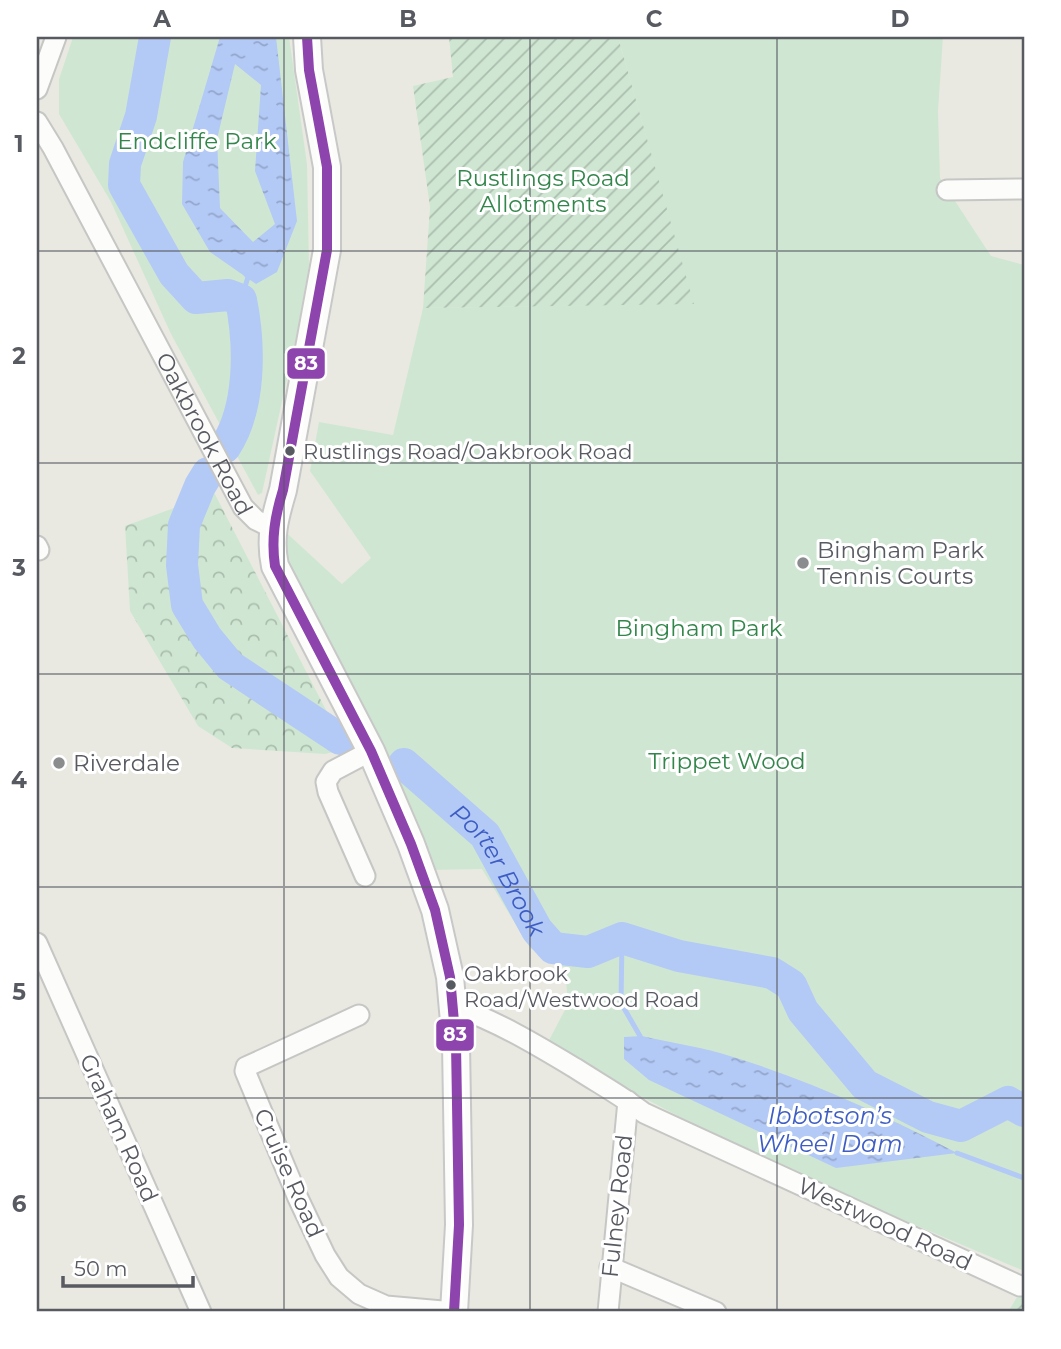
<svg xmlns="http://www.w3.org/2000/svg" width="1061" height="1349" viewBox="0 0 1061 1349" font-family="Montserrat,sans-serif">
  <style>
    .forest { fill: url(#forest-crowns) }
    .park { fill: #cfe7d2 }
    .garden { fill: url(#garden-furrows) }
    .water { fill: url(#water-ripples); fill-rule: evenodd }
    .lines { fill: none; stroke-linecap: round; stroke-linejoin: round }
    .stream { stroke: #b3c9f6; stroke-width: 5 }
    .river { stroke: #b3c9f6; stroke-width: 32 }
    .street-casing { stroke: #c6c6c5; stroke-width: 23 }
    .secondary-casing { stroke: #c8c8c8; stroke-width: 30 }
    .street { stroke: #fcfcfb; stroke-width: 19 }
    .secondary { stroke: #fcfcfb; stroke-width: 26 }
    .bus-1-casing { stroke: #fff; stroke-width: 16 }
    .bus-1 { stroke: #8e44ad; stroke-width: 10 }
    .grid { fill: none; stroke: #585a61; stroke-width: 2; stroke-opacity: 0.55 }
    .bus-dot { fill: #585a61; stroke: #fff; stroke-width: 2.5 }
    .poi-dot { fill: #8b8c8e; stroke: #fff; stroke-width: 2.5 }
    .labels { text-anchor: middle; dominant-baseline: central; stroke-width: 6; stroke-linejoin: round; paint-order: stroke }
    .bus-label { font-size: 21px; fill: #585a61; stroke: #fff; text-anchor: start }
    .park-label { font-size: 23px; fill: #33864b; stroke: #fff }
    .street-label { font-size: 23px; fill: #585a61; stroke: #fff }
    .poi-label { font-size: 23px; fill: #585a61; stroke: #fff; text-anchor: start }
    .water-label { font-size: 24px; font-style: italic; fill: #3d5dc4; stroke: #fff }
    .line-badge { stroke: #fff; stroke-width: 2.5 }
    .badge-label { font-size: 19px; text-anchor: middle; font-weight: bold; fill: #fff }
    .neatline { fill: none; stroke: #585a61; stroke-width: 2.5 }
    .grid-label { font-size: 23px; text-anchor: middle; font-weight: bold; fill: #585a61 }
  </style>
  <defs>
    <pattern id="forest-crowns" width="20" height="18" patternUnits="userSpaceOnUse" patternTransform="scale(1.75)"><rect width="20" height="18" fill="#cfe7d2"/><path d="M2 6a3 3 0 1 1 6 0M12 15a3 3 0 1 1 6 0" fill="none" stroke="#abbeae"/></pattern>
    <pattern id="garden-furrows" width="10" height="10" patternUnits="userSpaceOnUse" patternTransform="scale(1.75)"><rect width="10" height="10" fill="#cfe7d2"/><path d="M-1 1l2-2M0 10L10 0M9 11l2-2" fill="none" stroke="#abbeae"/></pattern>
    <pattern id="water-ripples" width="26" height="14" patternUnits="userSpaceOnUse" patternTransform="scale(1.75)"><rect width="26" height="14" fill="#b3c9f6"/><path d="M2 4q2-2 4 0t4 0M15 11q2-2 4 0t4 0" fill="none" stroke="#94a6cb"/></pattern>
  </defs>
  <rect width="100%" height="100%" fill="#e9e9e2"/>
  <path class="forest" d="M 201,467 L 346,749 L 325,754 L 232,748 L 198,726 L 130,611 L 125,526 L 182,505 Z"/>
  <g class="park">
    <path d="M 73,37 L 289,37 L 307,164 L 309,265 L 298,328 L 262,493 L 258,495 L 171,334 L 111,202 L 59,114 L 59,79 Z"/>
    <path d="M 618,37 L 943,37 L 938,111 L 940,178 L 991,256 L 1024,265 L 1024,1271 L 759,1159 L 546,1046 L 568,1004 L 565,968 L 530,948 L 482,869 L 431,870 L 278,563 L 278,525 L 342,584 L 371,558 L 310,471 L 319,422 L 393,435 L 423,308 L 693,303 Z"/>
  </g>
  <g class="garden">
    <path d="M 449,37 L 618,37 L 694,304 L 423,308 L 430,207 L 413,86 L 453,77 Z"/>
    <path d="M 1024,1285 L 1024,1312 L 1008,1312 Z"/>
  </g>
  <g class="water">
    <path d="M 220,37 L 276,37 L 297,221 L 277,272 L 256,284 L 210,252 L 182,204 L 183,162 ZM 235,64 L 261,85 L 255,171 L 275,224 L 253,242 L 220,208 L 217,139 Z"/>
    <path d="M 642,1036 C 668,1042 695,1046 720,1053 C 802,1077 881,1113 957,1153 L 836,1168 L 649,1080 L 624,1059 L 624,1037 Z"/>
  </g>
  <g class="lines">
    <g class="stream">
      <path d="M 241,300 L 248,277 L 246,274"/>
      <path d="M 622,938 L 621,1003 L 640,1036"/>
      <path d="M 957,1153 L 1024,1178"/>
    </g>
    <g class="river">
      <path d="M 155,37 L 141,116 L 125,164 L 124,185 L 174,274 L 196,298 L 228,295 L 241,300 C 250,345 251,408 225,447"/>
      <path d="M 208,473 L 200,486 L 184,525 L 182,565 L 187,605 L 207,638 L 230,666 L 340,739"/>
      <path id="s1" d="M 404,764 L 485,835 L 537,930 L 553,948 L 588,952 L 622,938 L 679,956 L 772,973 L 791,985 L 803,1011 L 865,1085 L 928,1117 L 961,1126 L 1008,1102 L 1024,1111"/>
    </g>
    <g class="street-casing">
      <g id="street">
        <path d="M 37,89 L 56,37"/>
        <path id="s2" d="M 37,122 L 53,148 L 243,507 L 256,520 L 272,528"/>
        <path d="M 947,190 L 1024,189"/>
        <path d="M 37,546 L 39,550"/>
        <path d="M 365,876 L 328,792 L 326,782 L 333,771 L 371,751"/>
        <path d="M 37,943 L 201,1312"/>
        <path d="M 453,1006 C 497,1021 535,1044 575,1068 C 598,1083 622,1096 644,1113 L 1020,1286"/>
        <path d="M 359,1015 L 246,1067 L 245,1071 L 298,1198 L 325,1255 L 339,1277 L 359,1294 L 386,1306 L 454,1312"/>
        <path d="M 610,1267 L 716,1312"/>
        <path d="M 608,1312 L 628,1101"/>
      </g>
    </g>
    <g class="secondary-casing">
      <path id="secondary" d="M 307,37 L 309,70 L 327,167 L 327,250 L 283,490 C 275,517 269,538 275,566 L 371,751 L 411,844 L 435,910 L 450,977 L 456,1044 L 459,1225 L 454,1312"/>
    </g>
    <use href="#street" class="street"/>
    <use href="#secondary" class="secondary"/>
    <g class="bus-1-casing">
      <path id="bus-1" d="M 307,37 L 309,70 L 327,167 L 327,250 L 283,490 C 275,516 271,539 275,566 L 371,751 L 411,844 L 435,910 L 450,977 L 456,1044 L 459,1225 L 454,1312"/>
    </g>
    <use href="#bus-1" class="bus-1"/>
  </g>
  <path class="grid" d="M 284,37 L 284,1312M 530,37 L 530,1312M 777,37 L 777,1312M 37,251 L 1024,251M 37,463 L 1024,463M 37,674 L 1024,674M 37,887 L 1024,887M 37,1098 L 1024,1098"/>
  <g class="bus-dot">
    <circle cx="290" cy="451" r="6"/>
    <circle cx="451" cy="985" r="6"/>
  </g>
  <g class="poi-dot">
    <circle cx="803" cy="563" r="7"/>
    <circle cx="59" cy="763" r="7"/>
  </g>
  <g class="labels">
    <g class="bus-label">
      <text x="303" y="451">Rustlings Road/Oakbrook Road</text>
      <text x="464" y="973">Oakbrook<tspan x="464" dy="26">Road/Westwood Road</tspan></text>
    </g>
    <g class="park-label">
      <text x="197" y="141">Endcliffe Park</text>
      <text x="543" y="178">Rustlings Road<tspan x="543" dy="26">Allotments</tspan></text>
      <text x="699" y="628">Bingham Park</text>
      <text x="727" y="761">Trippet Wood</text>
    </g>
    <g class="street-label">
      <text stroke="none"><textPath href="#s2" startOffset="354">Oakbrook Road</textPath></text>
      <text transform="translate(119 1128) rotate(66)">Graham Road</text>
      <text transform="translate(289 1173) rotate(66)">Cruise Road</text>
      <text transform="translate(617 1206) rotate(-84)">Fulney Road</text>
      <text transform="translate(885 1224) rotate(25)">Westwood Road</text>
    </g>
    <g class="poi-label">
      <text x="817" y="550">Bingham Park<tspan x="817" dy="26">Tennis Courts</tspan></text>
      <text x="73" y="763">Riverdale</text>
    </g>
    <g class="water-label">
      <text stroke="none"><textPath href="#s1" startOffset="144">Porter Brook</textPath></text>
      <text x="830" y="1115">Ibbotson’s<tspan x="830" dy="28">Wheel Dam</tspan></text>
    </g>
  </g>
  <g class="line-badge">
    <rect x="286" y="347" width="40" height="33" rx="7" fill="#8e44ad"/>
    <rect x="435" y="1018" width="40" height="34" rx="7" fill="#8e44ad"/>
  </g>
  <g class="badge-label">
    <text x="306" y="370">83</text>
    <text x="455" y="1041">83</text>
  </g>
  <rect width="1061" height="1349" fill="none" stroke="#ffffff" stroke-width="77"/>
  <path d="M63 1276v10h130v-10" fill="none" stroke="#585a61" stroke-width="3.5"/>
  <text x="74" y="1276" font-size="21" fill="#585a61" stroke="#ffffff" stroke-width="5" paint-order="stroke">50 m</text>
  <rect x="38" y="38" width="985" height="1272" class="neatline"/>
  <g class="grid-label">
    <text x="162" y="27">A</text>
    <text x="408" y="27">B</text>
    <text x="654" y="27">C</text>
    <text x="900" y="27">D</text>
    <text x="19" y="152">1</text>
    <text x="19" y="364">2</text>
    <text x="19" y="576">3</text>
    <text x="19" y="788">4</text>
    <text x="19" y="1000">5</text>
    <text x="19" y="1212">6</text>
  </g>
</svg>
